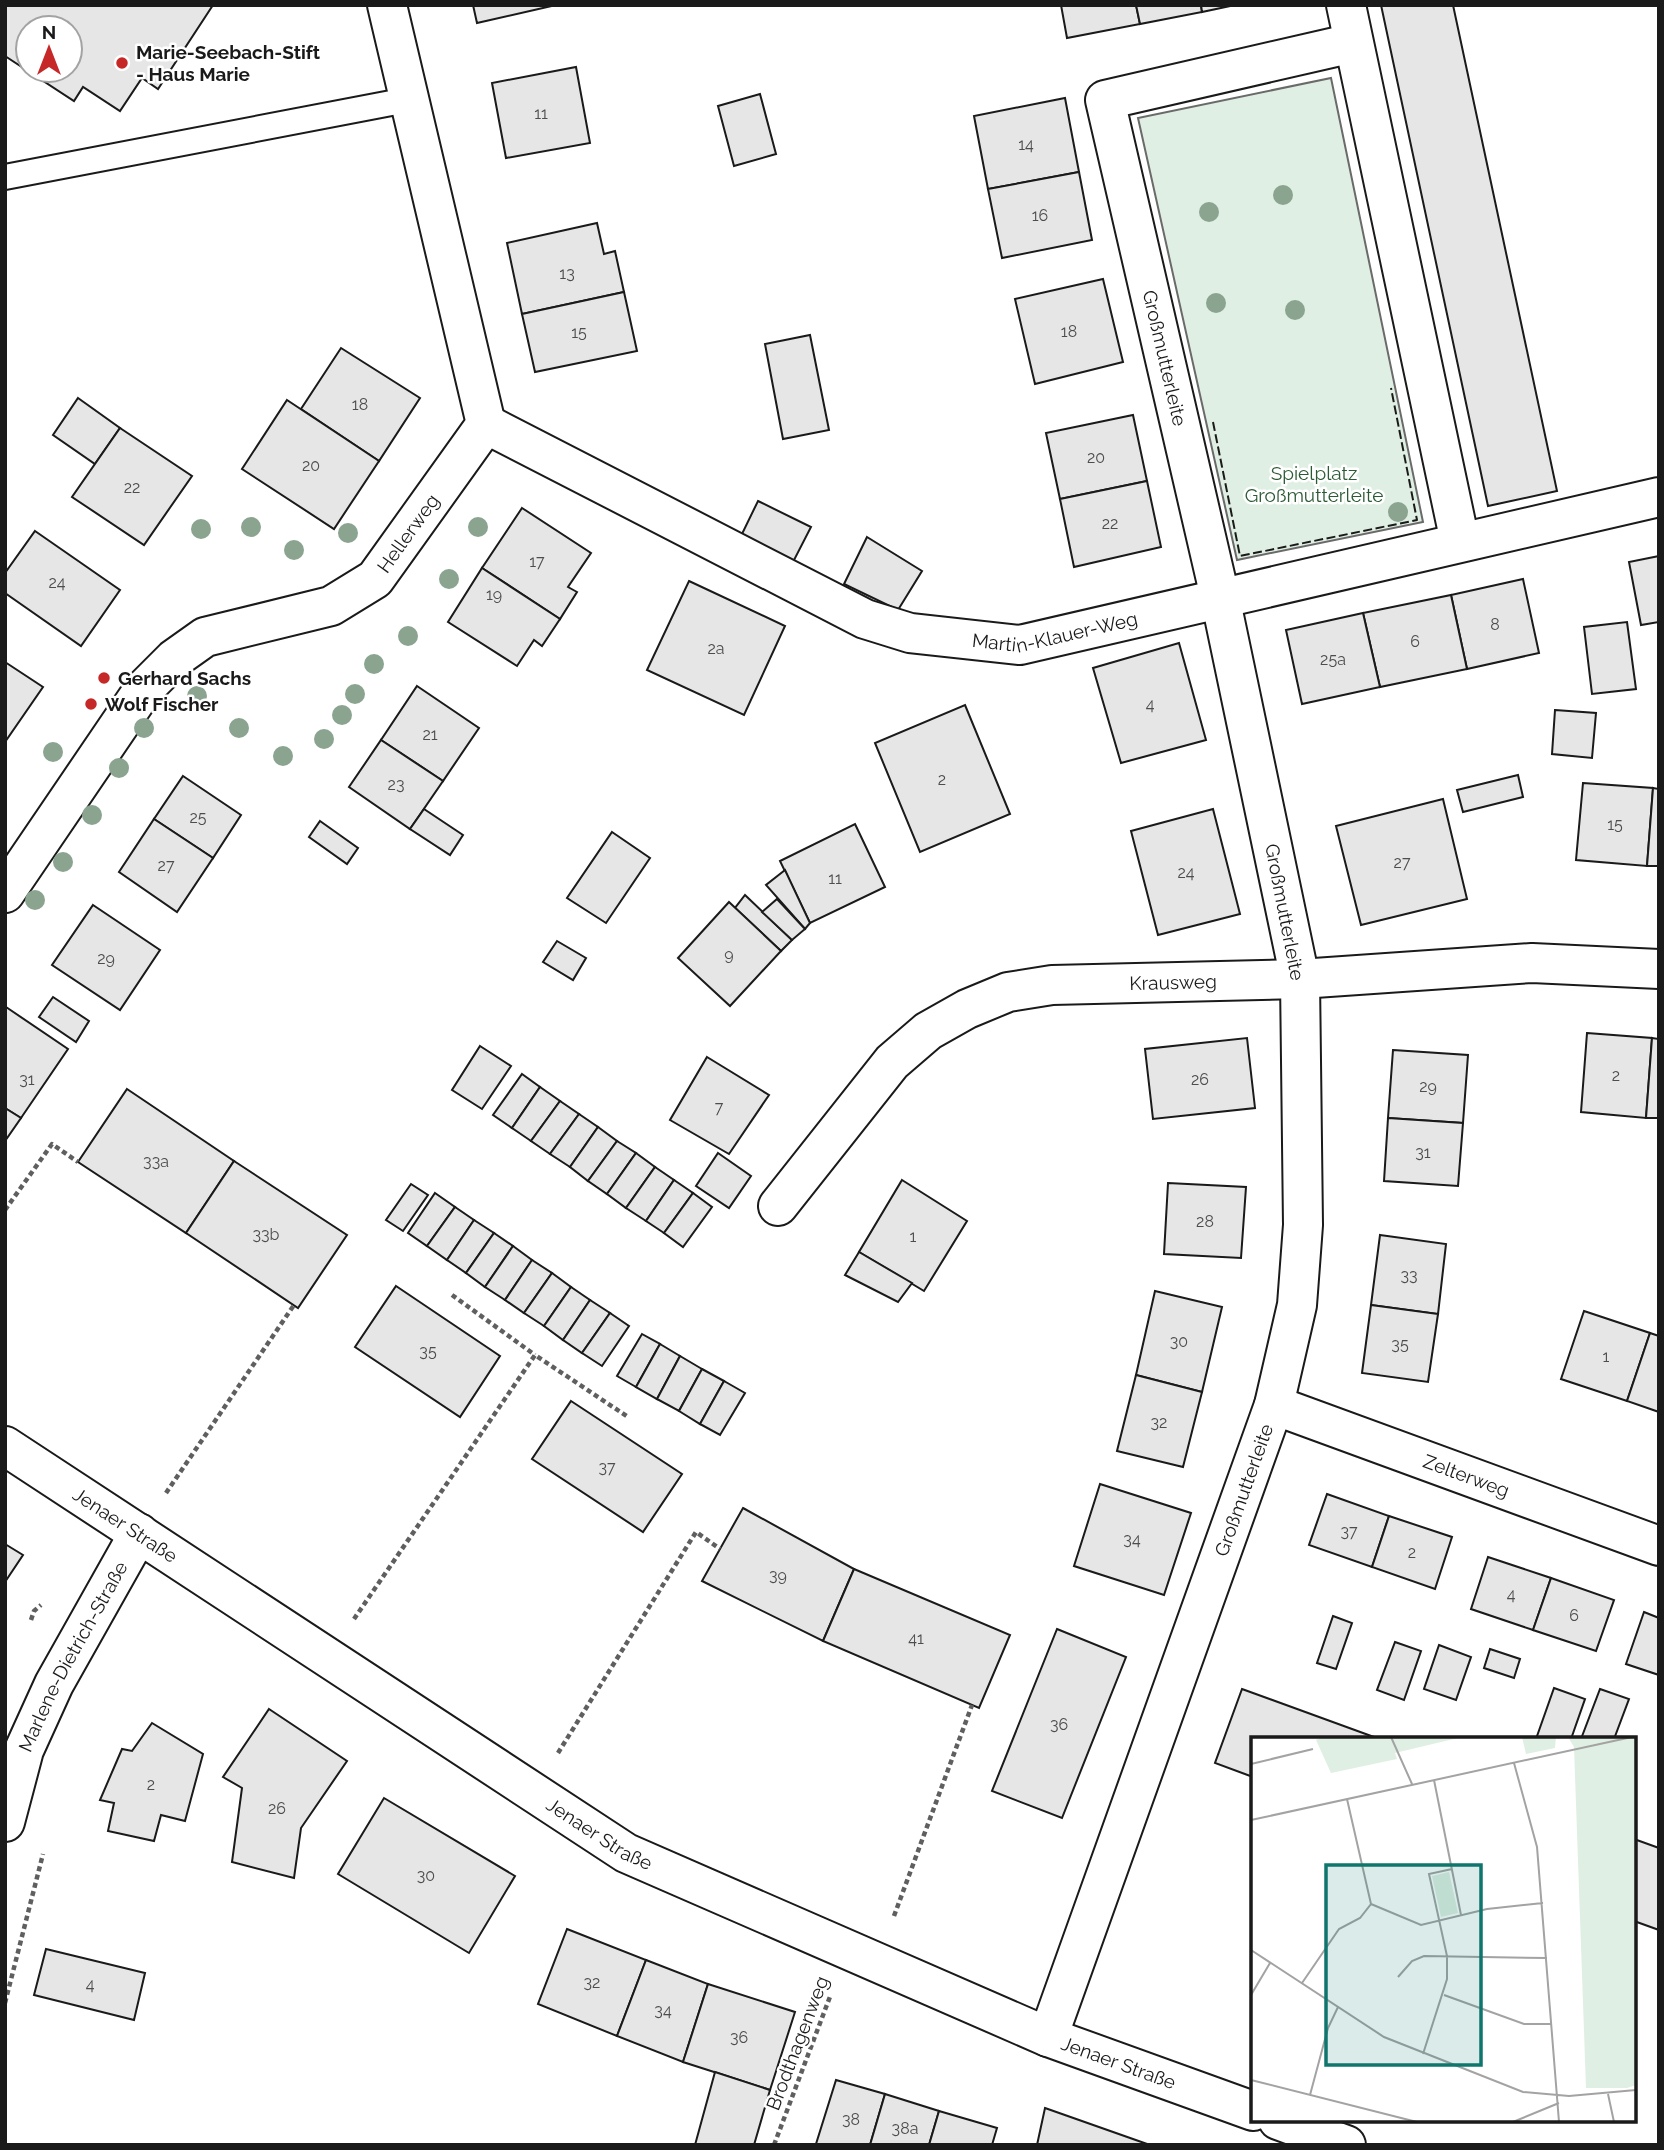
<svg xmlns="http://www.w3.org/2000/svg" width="1664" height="2150" viewBox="0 0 1664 2150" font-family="Raleway,sans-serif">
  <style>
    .green { fill: #e0efe3; stroke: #6a6a6a; stroke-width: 2 }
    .building { fill: #e6e6e6; stroke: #1a1a1a; stroke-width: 2; fill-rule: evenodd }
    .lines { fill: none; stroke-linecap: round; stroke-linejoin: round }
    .lane-casing { stroke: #1a1a1a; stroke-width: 28 }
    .street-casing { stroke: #1a1a1a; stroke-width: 42 }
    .primary-casing { stroke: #1a1a1a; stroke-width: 42 }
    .path { stroke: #5f5f5f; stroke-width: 4.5; stroke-dasharray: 5 3.5; stroke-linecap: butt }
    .lane { stroke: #fff; stroke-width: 24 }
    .street { stroke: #fff; stroke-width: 38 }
    .primary { stroke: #fff; stroke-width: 38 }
    .fence { stroke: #1a1a1a; stroke-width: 2; stroke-dasharray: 9 3.5; stroke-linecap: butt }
    .tree { fill: #8aa48f }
    .poi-dot { fill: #c62828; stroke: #fff; stroke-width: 2.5 }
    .labels { text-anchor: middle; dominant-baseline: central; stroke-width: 5; stroke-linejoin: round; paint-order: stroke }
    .number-label { font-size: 16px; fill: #4d4d4d }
    .poi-label { font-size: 19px; font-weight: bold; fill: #1a1a1a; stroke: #fff; text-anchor: start }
    .street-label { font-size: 19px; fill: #1a1a1a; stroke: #fff }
    .park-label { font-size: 19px; fill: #2b5a34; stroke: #fff }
    .inset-road { fill: none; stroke: #a3a3a3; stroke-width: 2 }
    .view { fill: #0f766e; fill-opacity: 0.15; stroke: #0f766e; stroke-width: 3.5 }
    .inset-edge { fill: none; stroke: #1a1a1a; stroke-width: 3.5 }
  </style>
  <rect width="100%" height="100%" fill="#fff"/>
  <path class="green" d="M 1331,78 L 1423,522 L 1237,560 L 1138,118 Z"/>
  <g class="building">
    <path d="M 5,5 L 213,5 L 158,89 L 142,78 L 120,111 L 83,87 L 74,101 L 5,56 ZM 28,28 L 70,28 L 70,70 L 28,70 Z"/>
    <path d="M 473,5 L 556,5 L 477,23 Z"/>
    <path d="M 1061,5 L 1136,5 L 1140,24 L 1067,38 Z"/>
    <path d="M 1136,5 L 1201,5 L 1202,12 L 1140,24 Z"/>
    <path d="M 1201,5 L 1235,5 L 1202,12 Z"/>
    <path d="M 1381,5 L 1453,5 L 1557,491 L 1488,506 Z"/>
    <path d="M 576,67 L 590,143 L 506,158 L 492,83 Z"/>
    <path d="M 760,94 L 776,154 L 734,166 L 718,106 Z"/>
    <path d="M 1065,98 L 1079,172 L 988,189 L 974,116 Z"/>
    <path d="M 1079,172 L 1092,240 L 1002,258 L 988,189 Z"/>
    <path d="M 597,223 L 604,254 L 615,251 L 624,292 L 522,314 L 507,243 Z"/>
    <path d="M 1103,279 L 1123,362 L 1035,384 L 1015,299 Z"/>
    <path d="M 624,292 L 637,351 L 535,372 L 522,314 Z"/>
    <path d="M 810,335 L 829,430 L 783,439 L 765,344 Z"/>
    <path d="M 341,348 L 420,398 L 379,461 L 301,409 Z"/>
    <path d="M 78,398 L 120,428 L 95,464 L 53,435 Z"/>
    <path d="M 287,400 L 379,461 L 334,529 L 242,469 Z"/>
    <path d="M 1133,415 L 1147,481 L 1060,499 L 1046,433 Z"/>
    <path d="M 120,428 L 192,476 L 144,545 L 72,497 Z"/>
    <path d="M 1147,481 L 1161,547 L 1074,567 L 1060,499 Z"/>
    <path d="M 758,501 L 811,527 L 792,564 L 740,538 Z"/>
    <path d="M 522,508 L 591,553 L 568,587 L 577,592 L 560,619 L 482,568 Z"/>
    <path d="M 35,531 L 120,590 L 81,646 L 5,593 L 5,573 Z"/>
    <path d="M 867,537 L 922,571 L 898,610 L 844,584 Z"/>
    <path d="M 1659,556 L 1659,622 L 1641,625 L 1629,562 Z"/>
    <path d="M 482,568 L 560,619 L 542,646 L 534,640 L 517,666 L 448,622 Z"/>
    <path d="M 1523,579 L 1539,653 L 1467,669 L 1451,595 Z"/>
    <path d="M 689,581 L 785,626 L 744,715 L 647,670 Z"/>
    <path d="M 1451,595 L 1467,669 L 1380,687 L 1363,613 Z"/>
    <path d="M 1363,613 L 1380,687 L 1302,704 L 1286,630 Z"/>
    <path d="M 1627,622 L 1636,689 L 1592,694 L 1584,627 Z"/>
    <path d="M 1179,643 L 1206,740 L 1121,763 L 1093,668 Z"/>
    <path d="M 5,662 L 43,687 L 5,742 Z"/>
    <path d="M 417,686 L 479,728 L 443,781 L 381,740 Z"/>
    <path d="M 965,705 L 1010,814 L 920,852 L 875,743 Z"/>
    <path d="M 1555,710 L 1596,713 L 1592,758 L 1552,754 Z"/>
    <path d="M 381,740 L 443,781 L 410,829 L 349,787 Z"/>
    <path d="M 1518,775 L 1523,797 L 1463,812 L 1457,790 Z"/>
    <path d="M 183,776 L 241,815 L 213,858 L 154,819 Z"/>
    <path d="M 1583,783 L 1653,788 L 1647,866 L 1576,860 Z"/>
    <path d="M 1653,788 L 1659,789 L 1659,866 L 1647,866 Z"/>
    <path d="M 1443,799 L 1467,899 L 1361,925 L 1336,826 Z"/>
    <path d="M 424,809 L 463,835 L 450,855 L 410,829 Z"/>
    <path d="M 1213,809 L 1240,914 L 1158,935 L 1131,831 Z"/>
    <path d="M 154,819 L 213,858 L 177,912 L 119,872 Z"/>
    <path d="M 320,821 L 358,848 L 347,864 L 309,837 Z"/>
    <path d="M 855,824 L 885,887 L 810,923 L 780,861 Z"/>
    <path d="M 612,832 L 650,858 L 606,923 L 567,898 Z"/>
    <path d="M 785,870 L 810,923 L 805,929 L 766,885 Z"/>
    <path d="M 745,895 L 792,940 L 781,951 L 735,908 Z"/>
    <path d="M 777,899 L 805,929 L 792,940 L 762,912 Z"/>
    <path d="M 729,902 L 781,951 L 730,1006 L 678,958 Z"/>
    <path d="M 93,905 L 160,950 L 120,1010 L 52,965 Z"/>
    <path d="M 557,941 L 586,958 L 573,980 L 543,962 Z"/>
    <path d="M 53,997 L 89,1021 L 76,1042 L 39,1017 Z"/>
    <path d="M 6,1007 L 68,1049 L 21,1118 L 5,1108 Z"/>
    <path d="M 1587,1033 L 1652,1038 L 1646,1118 L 1581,1112 Z"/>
    <path d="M 1247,1038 L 1255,1108 L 1153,1119 L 1145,1049 Z"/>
    <path d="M 1652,1038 L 1659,1039 L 1659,1118 L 1646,1118 Z"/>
    <path d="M 480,1046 L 511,1066 L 482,1109 L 452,1090 Z"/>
    <path d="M 1393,1050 L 1468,1055 L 1463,1123 L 1388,1118 Z"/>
    <path d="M 707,1057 L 769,1095 L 729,1154 L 670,1120 Z"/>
    <path d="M 522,1074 L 540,1087 L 512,1128 L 493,1115 Z"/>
    <path d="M 540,1087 L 560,1101 L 531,1141 L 512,1128 Z"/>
    <path d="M 127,1089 L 234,1161 L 186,1233 L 78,1162 Z"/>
    <path d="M 560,1101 L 579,1114 L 550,1154 L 531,1141 Z"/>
    <path d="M 5,1108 L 21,1118 L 5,1141 Z"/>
    <path d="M 579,1114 L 598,1127 L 570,1167 L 550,1154 Z"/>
    <path d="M 1388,1118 L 1463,1123 L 1458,1186 L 1384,1181 Z"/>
    <path d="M 598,1127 L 617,1141 L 588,1181 L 570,1167 Z"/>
    <path d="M 617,1141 L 636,1153 L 607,1194 L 588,1181 Z"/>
    <path d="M 636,1153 L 655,1167 L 626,1208 L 607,1194 Z"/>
    <path d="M 718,1153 L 751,1176 L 729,1208 L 696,1186 Z"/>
    <path d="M 234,1161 L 347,1235 L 298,1308 L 186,1233 Z"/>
    <path d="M 655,1167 L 674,1180 L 646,1221 L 626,1208 Z"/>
    <path d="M 674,1180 L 693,1193 L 664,1233 L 646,1221 Z"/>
    <path d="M 902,1180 L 967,1221 L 924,1291 L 859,1252 Z"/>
    <path d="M 1168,1183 L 1246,1187 L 1241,1258 L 1164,1254 Z"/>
    <path d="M 411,1184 L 428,1195 L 403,1231 L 386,1220 Z"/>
    <path d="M 435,1193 L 455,1207 L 427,1246 L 408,1233 Z"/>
    <path d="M 693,1193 L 712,1207 L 683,1247 L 664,1233 Z"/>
    <path d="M 455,1207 L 474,1220 L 447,1260 L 427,1246 Z"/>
    <path d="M 474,1220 L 494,1233 L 466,1273 L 447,1260 Z"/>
    <path d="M 494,1233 L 513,1246 L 485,1287 L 466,1273 Z"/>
    <path d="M 1380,1235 L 1446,1244 L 1438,1314 L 1371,1305 Z"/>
    <path d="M 513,1246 L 532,1260 L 505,1300 L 485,1287 Z"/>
    <path d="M 859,1252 L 912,1283 L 898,1302 L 845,1275 Z"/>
    <path d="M 532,1260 L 552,1273 L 524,1313 L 505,1300 Z"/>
    <path d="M 552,1273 L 571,1287 L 544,1326 L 524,1313 Z"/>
    <path d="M 396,1286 L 500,1356 L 460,1417 L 355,1347 Z"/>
    <path d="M 571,1287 L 590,1300 L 563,1340 L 544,1326 Z"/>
    <path d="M 1155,1291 L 1222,1307 L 1202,1392 L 1136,1375 Z"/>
    <path d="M 590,1300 L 610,1313 L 582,1353 L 563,1340 Z"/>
    <path d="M 1371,1305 L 1438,1314 L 1428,1382 L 1362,1373 Z"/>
    <path d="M 1584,1311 L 1650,1333 L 1627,1401 L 1561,1379 Z"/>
    <path d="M 610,1313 L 629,1326 L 602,1366 L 582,1353 Z"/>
    <path d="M 1650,1333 L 1659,1336 L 1659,1412 L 1627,1401 Z"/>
    <path d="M 642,1334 L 660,1344 L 636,1387 L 617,1376 Z"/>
    <path d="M 660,1344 L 680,1356 L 657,1399 L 636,1387 Z"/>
    <path d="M 680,1356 L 702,1369 L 679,1411 L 657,1399 Z"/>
    <path d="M 702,1369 L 724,1381 L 700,1424 L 679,1411 Z"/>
    <path d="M 1136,1375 L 1202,1392 L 1183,1467 L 1117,1451 Z"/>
    <path d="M 724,1381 L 745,1393 L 720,1435 L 700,1424 Z"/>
    <path d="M 571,1401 L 682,1474 L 643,1532 L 532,1459 Z"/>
    <path d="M 1100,1484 L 1191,1513 L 1164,1595 L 1074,1566 Z"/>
    <path d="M 1327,1494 L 1389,1516 L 1372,1567 L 1309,1545 Z"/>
    <path d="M 743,1508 L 854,1569 L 823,1641 L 702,1581 Z"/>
    <path d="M 1389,1516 L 1452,1537 L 1435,1589 L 1372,1567 Z"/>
    <path d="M 5,1544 L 23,1555 L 5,1582 Z"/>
    <path d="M 1488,1557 L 1551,1578 L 1533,1630 L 1471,1609 Z"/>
    <path d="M 854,1569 L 1010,1635 L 979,1708 L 823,1641 Z"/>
    <path d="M 1551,1578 L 1614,1600 L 1596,1651 L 1533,1630 Z"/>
    <path d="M 1644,1612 L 1659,1618 L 1659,1675 L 1626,1664 Z"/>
    <path d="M 1333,1616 L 1352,1623 L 1336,1669 L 1317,1663 Z"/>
    <path d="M 1057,1629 L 1126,1657 L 1062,1818 L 992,1791 Z"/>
    <path d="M 1395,1642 L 1421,1651 L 1404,1700 L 1377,1690 Z"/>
    <path d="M 1439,1645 L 1471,1657 L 1456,1700 L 1424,1689 Z"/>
    <path d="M 1490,1649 L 1520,1659 L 1514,1678 L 1484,1668 Z"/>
    <path d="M 1554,1688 L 1585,1699 L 1571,1739 L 1536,1739 Z"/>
    <path d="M 1242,1689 L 1374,1737 L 1374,1739 L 1253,1739 L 1253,1777 L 1215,1763 Z"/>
    <path d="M 1600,1689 L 1629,1699 L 1614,1739 L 1581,1739 Z"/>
    <path d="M 269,1709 L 347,1761 L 301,1828 L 294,1878 L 232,1862 L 242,1788 L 223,1777 Z"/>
    <path d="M 152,1723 L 203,1754 L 185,1821 L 161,1815 L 154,1841 L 108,1831 L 114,1803 L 100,1800 L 122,1749 L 132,1751 Z"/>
    <path d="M 384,1798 L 515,1876 L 469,1953 L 338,1874 Z"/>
    <path d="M 1634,1839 L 1659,1848 L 1659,1930 L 1634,1921 Z"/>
    <path d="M 567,1929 L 646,1960 L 617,2036 L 538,2004 Z"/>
    <path d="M 46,1949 L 145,1973 L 134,2020 L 34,1995 Z"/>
    <path d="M 646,1960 L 708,1984 L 683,2062 L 617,2036 Z"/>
    <path d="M 708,1984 L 795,2012 L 770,2090 L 683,2062 Z"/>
    <path d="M 715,2072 L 770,2090 L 754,2145 L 695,2145 Z"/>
    <path d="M 836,2080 L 885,2094 L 870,2145 L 816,2144 Z"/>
    <path d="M 885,2094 L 939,2111 L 929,2145 L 870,2145 Z"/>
    <path d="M 1045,2108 L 1150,2145 L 1037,2145 Z"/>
    <path d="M 939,2111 L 997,2128 L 992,2145 L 929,2145 Z"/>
  </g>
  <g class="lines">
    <g class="lane-casing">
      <path id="lane" d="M 5,177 L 407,100"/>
    </g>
    <g class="street-casing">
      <g id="street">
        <path d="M 1346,5 L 1460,542"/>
        <path id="s1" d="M 486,424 L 865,619 L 910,633 L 1020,645 L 1659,497"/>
        <path id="s2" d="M 5,893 L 143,690 L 174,659 L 205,637 L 331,606 L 375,579 L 486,424 L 387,5"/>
        <path id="s3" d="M 778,1206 L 892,1062 L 928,1031 L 967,1009 L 1008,992 L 1052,985 L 1300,979 L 1532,963 L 1659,969"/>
        <path id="s4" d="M 1274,1405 L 1659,1546"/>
        <path id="s5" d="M 5,1822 L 24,1750 L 54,1684 L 139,1533"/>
        <path id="s6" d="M 1048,2037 L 1274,1405 L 1297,1305 L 1303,1225 L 1300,979 L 1220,597 L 1105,100 L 1353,43"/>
      </g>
    </g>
    <g class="primary-casing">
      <g id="primary">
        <path id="s7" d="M 5,1446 L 626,1853 L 1048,2037 L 1253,2111"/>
        <path d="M 1278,2120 L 1346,2145"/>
      </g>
    </g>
    <g class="path">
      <path d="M 5,1210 L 52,1144 L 78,1162"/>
      <path d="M 452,1295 L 535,1355"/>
      <path d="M 166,1493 L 294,1305"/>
      <path d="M 354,1619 L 535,1355 L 628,1417"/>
      <path d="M 31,1620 L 34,1611 L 41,1605"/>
      <path d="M 558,1753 L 696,1532 L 720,1549"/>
      <path d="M 894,1916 L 972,1705"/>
      <path d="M 5,2003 L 43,1854"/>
      <path d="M 774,2145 L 831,1994"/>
    </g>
    <use href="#lane" class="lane"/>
    <use href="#street" class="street"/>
    <use href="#primary" class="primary"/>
    <path class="fence" d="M 1213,422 L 1240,556 L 1417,520 L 1391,388"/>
  </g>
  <g class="tree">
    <circle cx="1283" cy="195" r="10"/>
    <circle cx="1209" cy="212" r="10"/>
    <circle cx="1216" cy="303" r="10"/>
    <circle cx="1295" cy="310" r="10"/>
    <circle cx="1398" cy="512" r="10"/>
    <circle cx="251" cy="527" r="10"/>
    <circle cx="478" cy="527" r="10"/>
    <circle cx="201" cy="529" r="10"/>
    <circle cx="348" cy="533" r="10"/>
    <circle cx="294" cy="550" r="10"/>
    <circle cx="449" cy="579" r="10"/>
    <circle cx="408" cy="636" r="10"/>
    <circle cx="374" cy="664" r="10"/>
    <circle cx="355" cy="694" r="10"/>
    <circle cx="197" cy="696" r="10"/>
    <circle cx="342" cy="715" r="10"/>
    <circle cx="144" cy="728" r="10"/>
    <circle cx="239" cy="728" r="10"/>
    <circle cx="324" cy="739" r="10"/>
    <circle cx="53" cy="752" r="10"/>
    <circle cx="283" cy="756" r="10"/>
    <circle cx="119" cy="768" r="10"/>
    <circle cx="92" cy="815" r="10"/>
    <circle cx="63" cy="862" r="10"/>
    <circle cx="35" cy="900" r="10"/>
  </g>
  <g class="poi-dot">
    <circle cx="122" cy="63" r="7"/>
    <circle cx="104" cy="678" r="7"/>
    <circle cx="91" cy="704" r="7"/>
  </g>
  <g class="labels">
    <g class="number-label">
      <text x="541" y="113">11</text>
      <text x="1026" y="144">14</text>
      <text x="1040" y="215">16</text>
      <text x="567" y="273">13</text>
      <text x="1069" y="331">18</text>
      <text x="579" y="332">15</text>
      <text x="360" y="404">18</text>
      <text x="1096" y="457">20</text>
      <text x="311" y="465">20</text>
      <text x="132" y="487">22</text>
      <text x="1110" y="523">22</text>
      <text x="537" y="561">17</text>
      <text x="57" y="582">24</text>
      <text x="494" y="594">19</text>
      <text x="1495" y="624">8</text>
      <text x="1415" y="641">6</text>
      <text x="716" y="648">2a</text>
      <text x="1333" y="659">25a</text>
      <text x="1150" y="704">4</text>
      <text x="430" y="734">21</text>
      <text x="942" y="779">2</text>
      <text x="396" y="784">23</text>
      <text x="198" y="817">25</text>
      <text x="1615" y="824">15</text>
      <text x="1402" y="862">27</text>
      <text x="166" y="865">27</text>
      <text x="1186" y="872">24</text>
      <text x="835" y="878">11</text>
      <text x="729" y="954">9</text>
      <text x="106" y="958">29</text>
      <text x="1616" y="1075">2</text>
      <text x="27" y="1079">31</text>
      <text x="1200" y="1079">26</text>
      <text x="1428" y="1086">29</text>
      <text x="719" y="1107">7</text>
      <text x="1423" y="1152">31</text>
      <text x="156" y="1161">33a</text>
      <text x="1205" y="1221">28</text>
      <text x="266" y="1234">33b</text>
      <text x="913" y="1236">1</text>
      <text x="1409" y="1275">33</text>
      <text x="1179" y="1341">30</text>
      <text x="1400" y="1344">35</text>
      <text x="428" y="1351">35</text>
      <text x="1606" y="1356">1</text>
      <text x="1159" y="1422">32</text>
      <text x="607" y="1467">37</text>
      <text x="1349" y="1531">37</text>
      <text x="1132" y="1539">34</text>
      <text x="1412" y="1552">2</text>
      <text x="778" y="1575">39</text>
      <text x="1511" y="1594">4</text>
      <text x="1574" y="1615">6</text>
      <text x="916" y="1638">41</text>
      <text x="1059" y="1724">36</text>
      <text x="151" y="1784">2</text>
      <text x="277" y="1808">26</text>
      <text x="426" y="1875">30</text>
      <text x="592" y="1982">32</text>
      <text x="90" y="1984">4</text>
      <text x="663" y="2010">34</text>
      <text x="739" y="2037">36</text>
      <text x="851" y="2119">38</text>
      <text x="905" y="2128">38a</text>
    </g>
    <g class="poi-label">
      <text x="136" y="52">Marie-Seebach-Stift<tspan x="136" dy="22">- Haus Marie</tspan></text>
      <text x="118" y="678">Gerhard Sachs</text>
      <text x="105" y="704">Wolf Fischer</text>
    </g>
    <g class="street-label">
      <text transform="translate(1165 358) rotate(77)">Großmutterleite</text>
      <text stroke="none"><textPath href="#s2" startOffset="565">Hellerweg</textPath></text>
      <text stroke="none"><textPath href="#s1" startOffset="620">Martin-Klauer-Weg</textPath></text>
      <text transform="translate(1285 912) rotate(79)">Großmutterleite</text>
      <text stroke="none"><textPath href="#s3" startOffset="486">Krausweg</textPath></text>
      <text stroke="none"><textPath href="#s4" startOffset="205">Zelterweg</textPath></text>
      <text stroke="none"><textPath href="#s6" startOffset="581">Großmutterleite</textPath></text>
      <text stroke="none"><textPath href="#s7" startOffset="144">Jenaer Straße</textPath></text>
      <text stroke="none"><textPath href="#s5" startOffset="180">Marlene-Dietrich-Straße</textPath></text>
      <text stroke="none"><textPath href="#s7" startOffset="710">Jenaer Straße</textPath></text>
      <text transform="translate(797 2043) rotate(-69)">Brodthagenweg</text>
      <text stroke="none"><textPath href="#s7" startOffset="1278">Jenaer Straße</textPath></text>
    </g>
    <g class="park-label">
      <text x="1314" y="473">Spielplatz<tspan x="1314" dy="22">Großmutterleite</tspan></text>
    </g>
  </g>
  <g transform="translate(1251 1737)">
    <rect width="385" height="385" fill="#fff"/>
    <path d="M 71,0 L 211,0 L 144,16 L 146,22 L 80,36 L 65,3 ZM 271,0 L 305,0 L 304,11 L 275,17 ZM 317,0 L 385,0 L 385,348 L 376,351 L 335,351 L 323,10 ZM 198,135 L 207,176 L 190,180 L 181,139 Z" fill="#e0efe3"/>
    <path class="inset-road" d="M 140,0 L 161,47M 263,26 L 286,110 L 308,385M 0,27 L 62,12M 183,43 L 210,178M 0,83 L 381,0M 120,167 L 170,188 L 236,172 L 292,166M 0,213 L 133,300 L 272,355 L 318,359 L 385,353M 147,240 L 161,224 L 173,219 L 296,221M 51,246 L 88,192 L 109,181 L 120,167 L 96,62M 0,258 L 19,226M 193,258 L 273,287 L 300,287M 172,317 L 196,242 L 196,219 L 178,137 L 201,132M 0,343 L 166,385M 357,357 L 363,385M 59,358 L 77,291 L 87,270M 262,385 L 308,366"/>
    <path class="view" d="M 75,128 L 230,128 L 230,328 L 75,328 Z"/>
    <rect width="385" height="385" class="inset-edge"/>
  </g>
  <rect width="1664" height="2150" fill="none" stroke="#1a1a1a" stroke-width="14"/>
  <g transform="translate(49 49)"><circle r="33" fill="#ffffff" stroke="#a3a3a3" stroke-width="2"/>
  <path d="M0-5L12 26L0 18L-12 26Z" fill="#c62828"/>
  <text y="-10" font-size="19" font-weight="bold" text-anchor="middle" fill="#1a1a1a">N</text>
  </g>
</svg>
